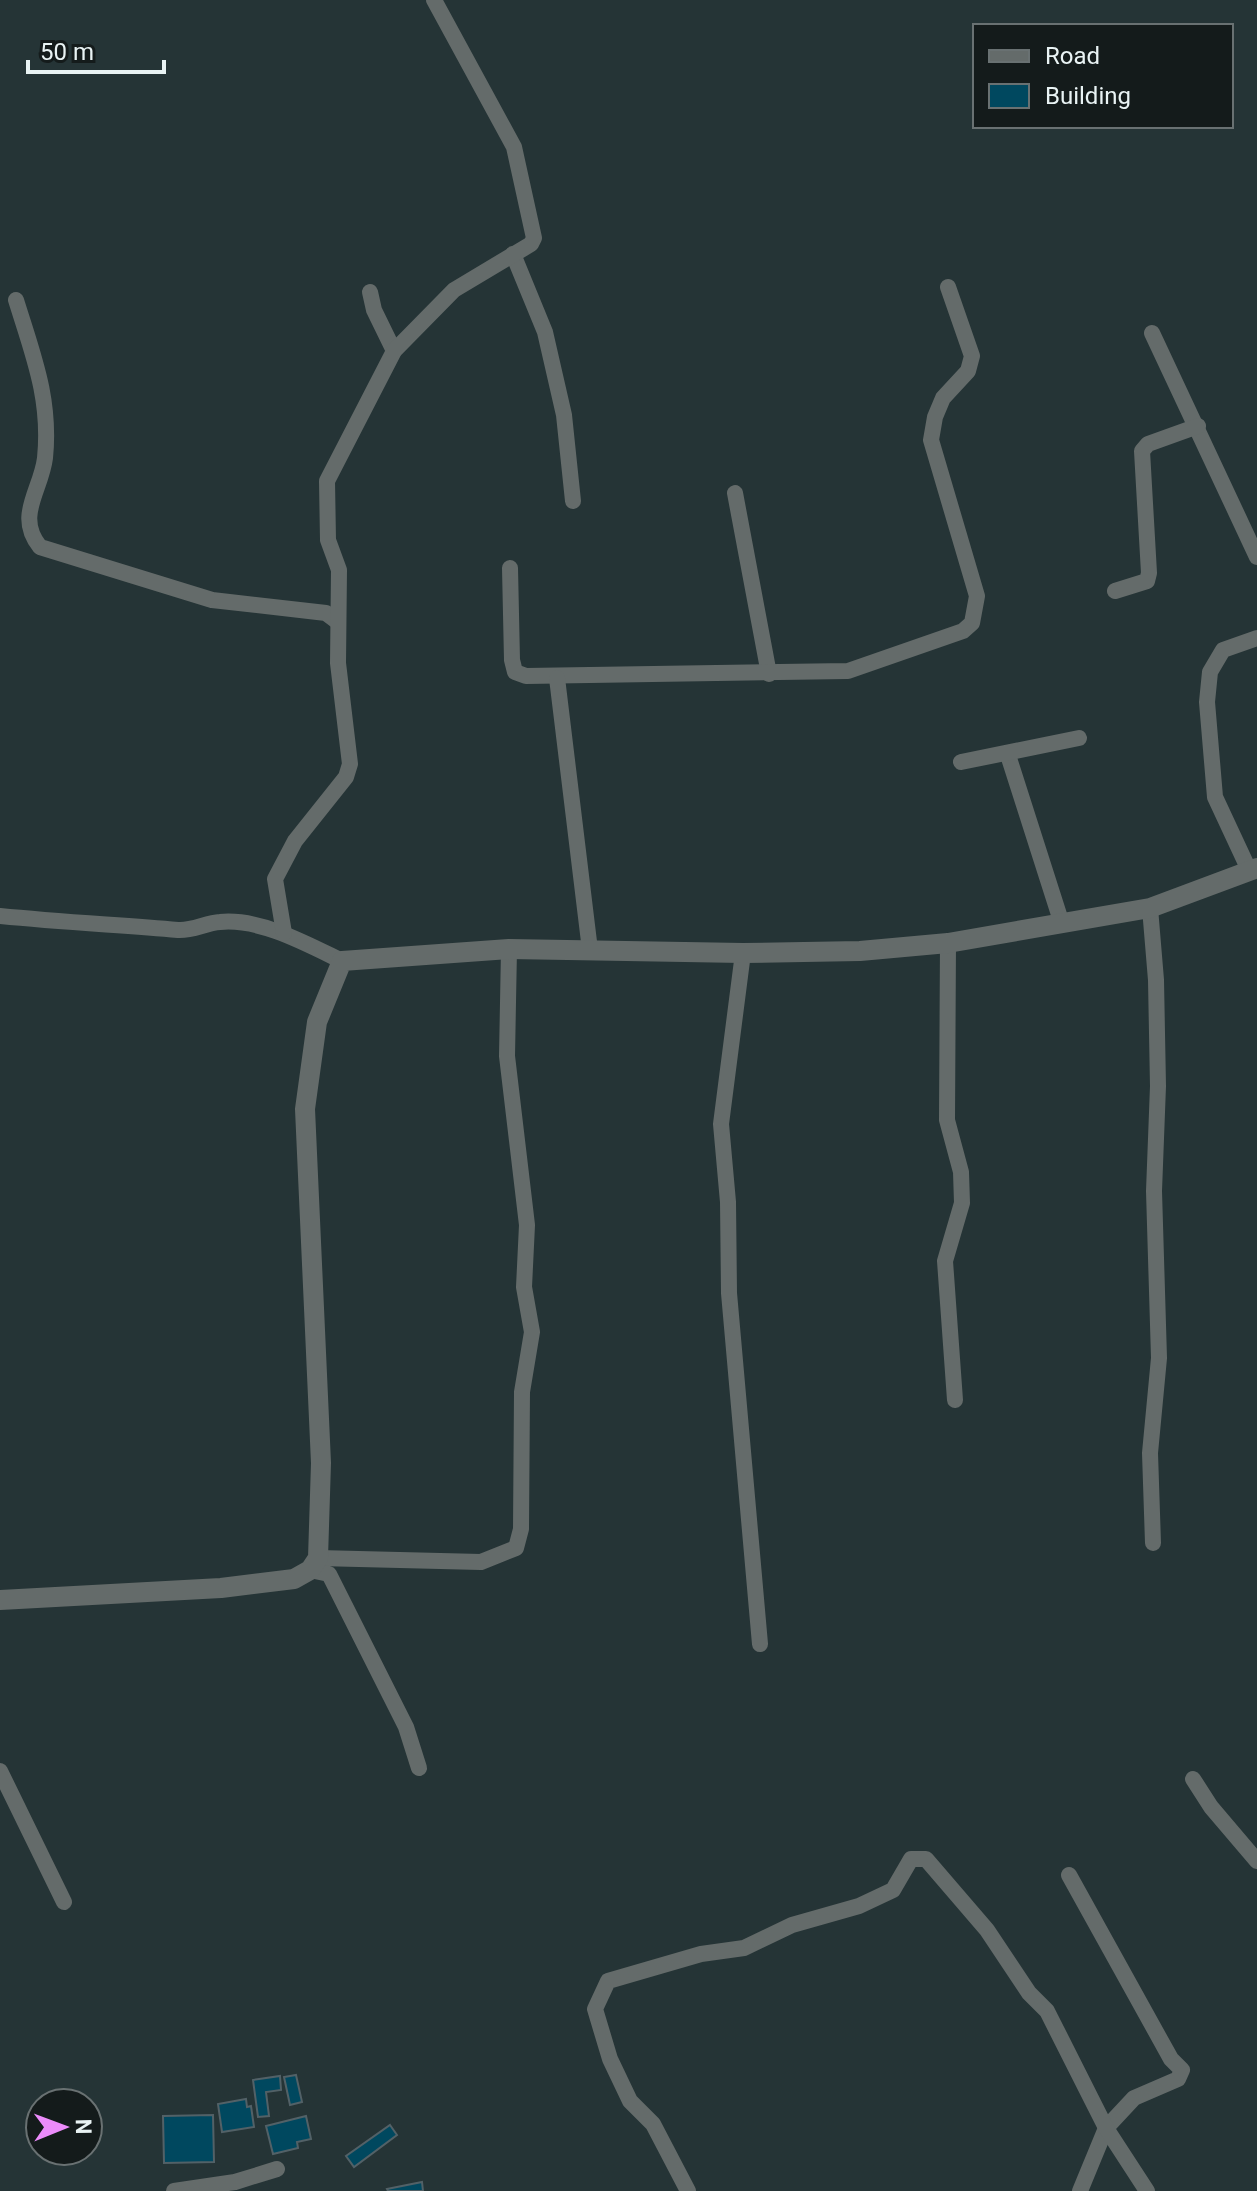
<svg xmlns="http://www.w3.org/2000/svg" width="1257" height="2191" viewBox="0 0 1257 2191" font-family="Roboto,sans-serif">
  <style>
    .building { fill: #00485f; stroke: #526167; stroke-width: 2 }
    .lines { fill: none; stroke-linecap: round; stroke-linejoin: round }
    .minor { stroke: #646b6a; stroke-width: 16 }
    .tertiary { stroke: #646b6a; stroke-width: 20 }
  </style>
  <rect width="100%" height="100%" fill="#253436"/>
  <g class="building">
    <path d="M 296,2075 L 302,2102 L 290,2105 L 284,2077 Z"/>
    <path d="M 280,2076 L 281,2090 L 266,2092 L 269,2116 L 258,2117 L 253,2080 Z"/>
    <path d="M 246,2099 L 247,2107 L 251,2106 L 254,2127 L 222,2132 L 218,2104 Z"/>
    <path d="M 213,2115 L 214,2162 L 164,2163 L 163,2116 Z"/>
    <path d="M 306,2116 L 311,2139 L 297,2142 L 298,2148 L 273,2154 L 266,2126 Z"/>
    <path d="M 390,2125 L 397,2135 L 354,2167 L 346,2156 Z"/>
    <path d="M 422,2182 L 423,2191 L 388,2191 L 387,2189 Z"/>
  </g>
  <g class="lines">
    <g class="minor">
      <path d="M 513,254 L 545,332 L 564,415 L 573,501"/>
      <path d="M 370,292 L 374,310 L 394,351"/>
      <path d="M 16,300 C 33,355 51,399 45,458 C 41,491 15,516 40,547 L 212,600 L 326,613 L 338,622"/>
      <path d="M 1152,333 L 1257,557"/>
      <path d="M 735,493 L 769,674"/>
      <path d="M 510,568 L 512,660 L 515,672 L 526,676 L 848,671 L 963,631 L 972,623 L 977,596 L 931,440 L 935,417 L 943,398 L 968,371 L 972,356 L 948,287"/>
      <path d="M 1115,591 L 1147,581 L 1149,573 L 1142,451 L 1148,444 L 1198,426"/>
      <path d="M 557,678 L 590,950"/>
      <path d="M 1008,755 L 1062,924"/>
      <path d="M 961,762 L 1079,738"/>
      <path d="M 1249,870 L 1215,797 L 1207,702 L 1210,672 L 1223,650 L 1257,638"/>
      <path d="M 1150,908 L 1156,980 L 1158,1086 L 1154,1191 L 1159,1358 L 1150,1453 L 1153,1543"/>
      <path d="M 0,916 C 60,922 119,925 178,930 C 192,931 206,923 220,922 C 260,918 307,944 342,961"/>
      <path d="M 284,933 L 275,879 L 295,841 L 346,777 L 350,764 L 338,663 L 339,570 L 328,540 L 327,481 L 394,351 L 454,290 L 531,244 L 534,238 L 514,147 L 434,0"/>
      <path d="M 948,943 L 947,1120 L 961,1172 L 962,1203 L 945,1261 L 955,1400"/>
      <path d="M 743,953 L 721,1124 L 728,1202 L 729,1293 L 760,1644"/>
      <path d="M 318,1558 L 481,1562 L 516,1548 L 521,1529 L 522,1392 L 532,1332 L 524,1287 L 527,1225 L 507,1056 L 509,949"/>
      <path d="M 310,1570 L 329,1574 L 406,1727 L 419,1768"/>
      <path d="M 0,1771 L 64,1902"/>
      <path d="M 1193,1779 L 1211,1807 L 1257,1861"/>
      <path d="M 1069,1875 L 1171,2059 L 1182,2070 L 1178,2079 L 1134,2098 L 1106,2128 L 1080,2191"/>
      <path d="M 174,2191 L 235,2182 L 277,2169"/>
      <path d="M 688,2191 L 653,2124 L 630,2101 L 610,2059 L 595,2009 L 608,1981 L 701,1954 L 744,1948 L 792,1925 L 859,1906 L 893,1890 L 911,1859 L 926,1859 L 987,1930 L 1029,1993 L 1047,2011 L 1106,2128 L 1147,2191"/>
    </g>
    <path class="tertiary" d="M 0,1600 L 221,1588 L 294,1579 L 310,1570 L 318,1558 L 321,1463 L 305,1109 L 317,1022 L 342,961 L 509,949 L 743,953 L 860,951 L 948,943 L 1150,908 L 1257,868"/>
  </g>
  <rect x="973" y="24" width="260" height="104" fill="#141b1b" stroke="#697172" stroke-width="2"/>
  <rect x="989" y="50" width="40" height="12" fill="#646b6a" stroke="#697172" stroke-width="2"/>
  <text x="1045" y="64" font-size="24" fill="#e9f3f4">Road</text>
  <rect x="989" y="84" width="40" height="24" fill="#00485f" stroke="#697172" stroke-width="2"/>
  <text x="1045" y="104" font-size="24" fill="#e9f3f4">Building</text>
  <g transform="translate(64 2127) rotate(89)"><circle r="38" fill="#141b1b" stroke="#697172" stroke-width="2"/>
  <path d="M0-6L14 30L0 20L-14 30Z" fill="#ec8cfb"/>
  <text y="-12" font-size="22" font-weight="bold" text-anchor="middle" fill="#e9f3f4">N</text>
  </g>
  <path d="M28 60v12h136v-12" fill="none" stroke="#e9f3f4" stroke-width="4"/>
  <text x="40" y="60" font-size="24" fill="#e9f3f4" stroke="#141b1b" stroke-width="6" paint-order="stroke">50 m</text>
</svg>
